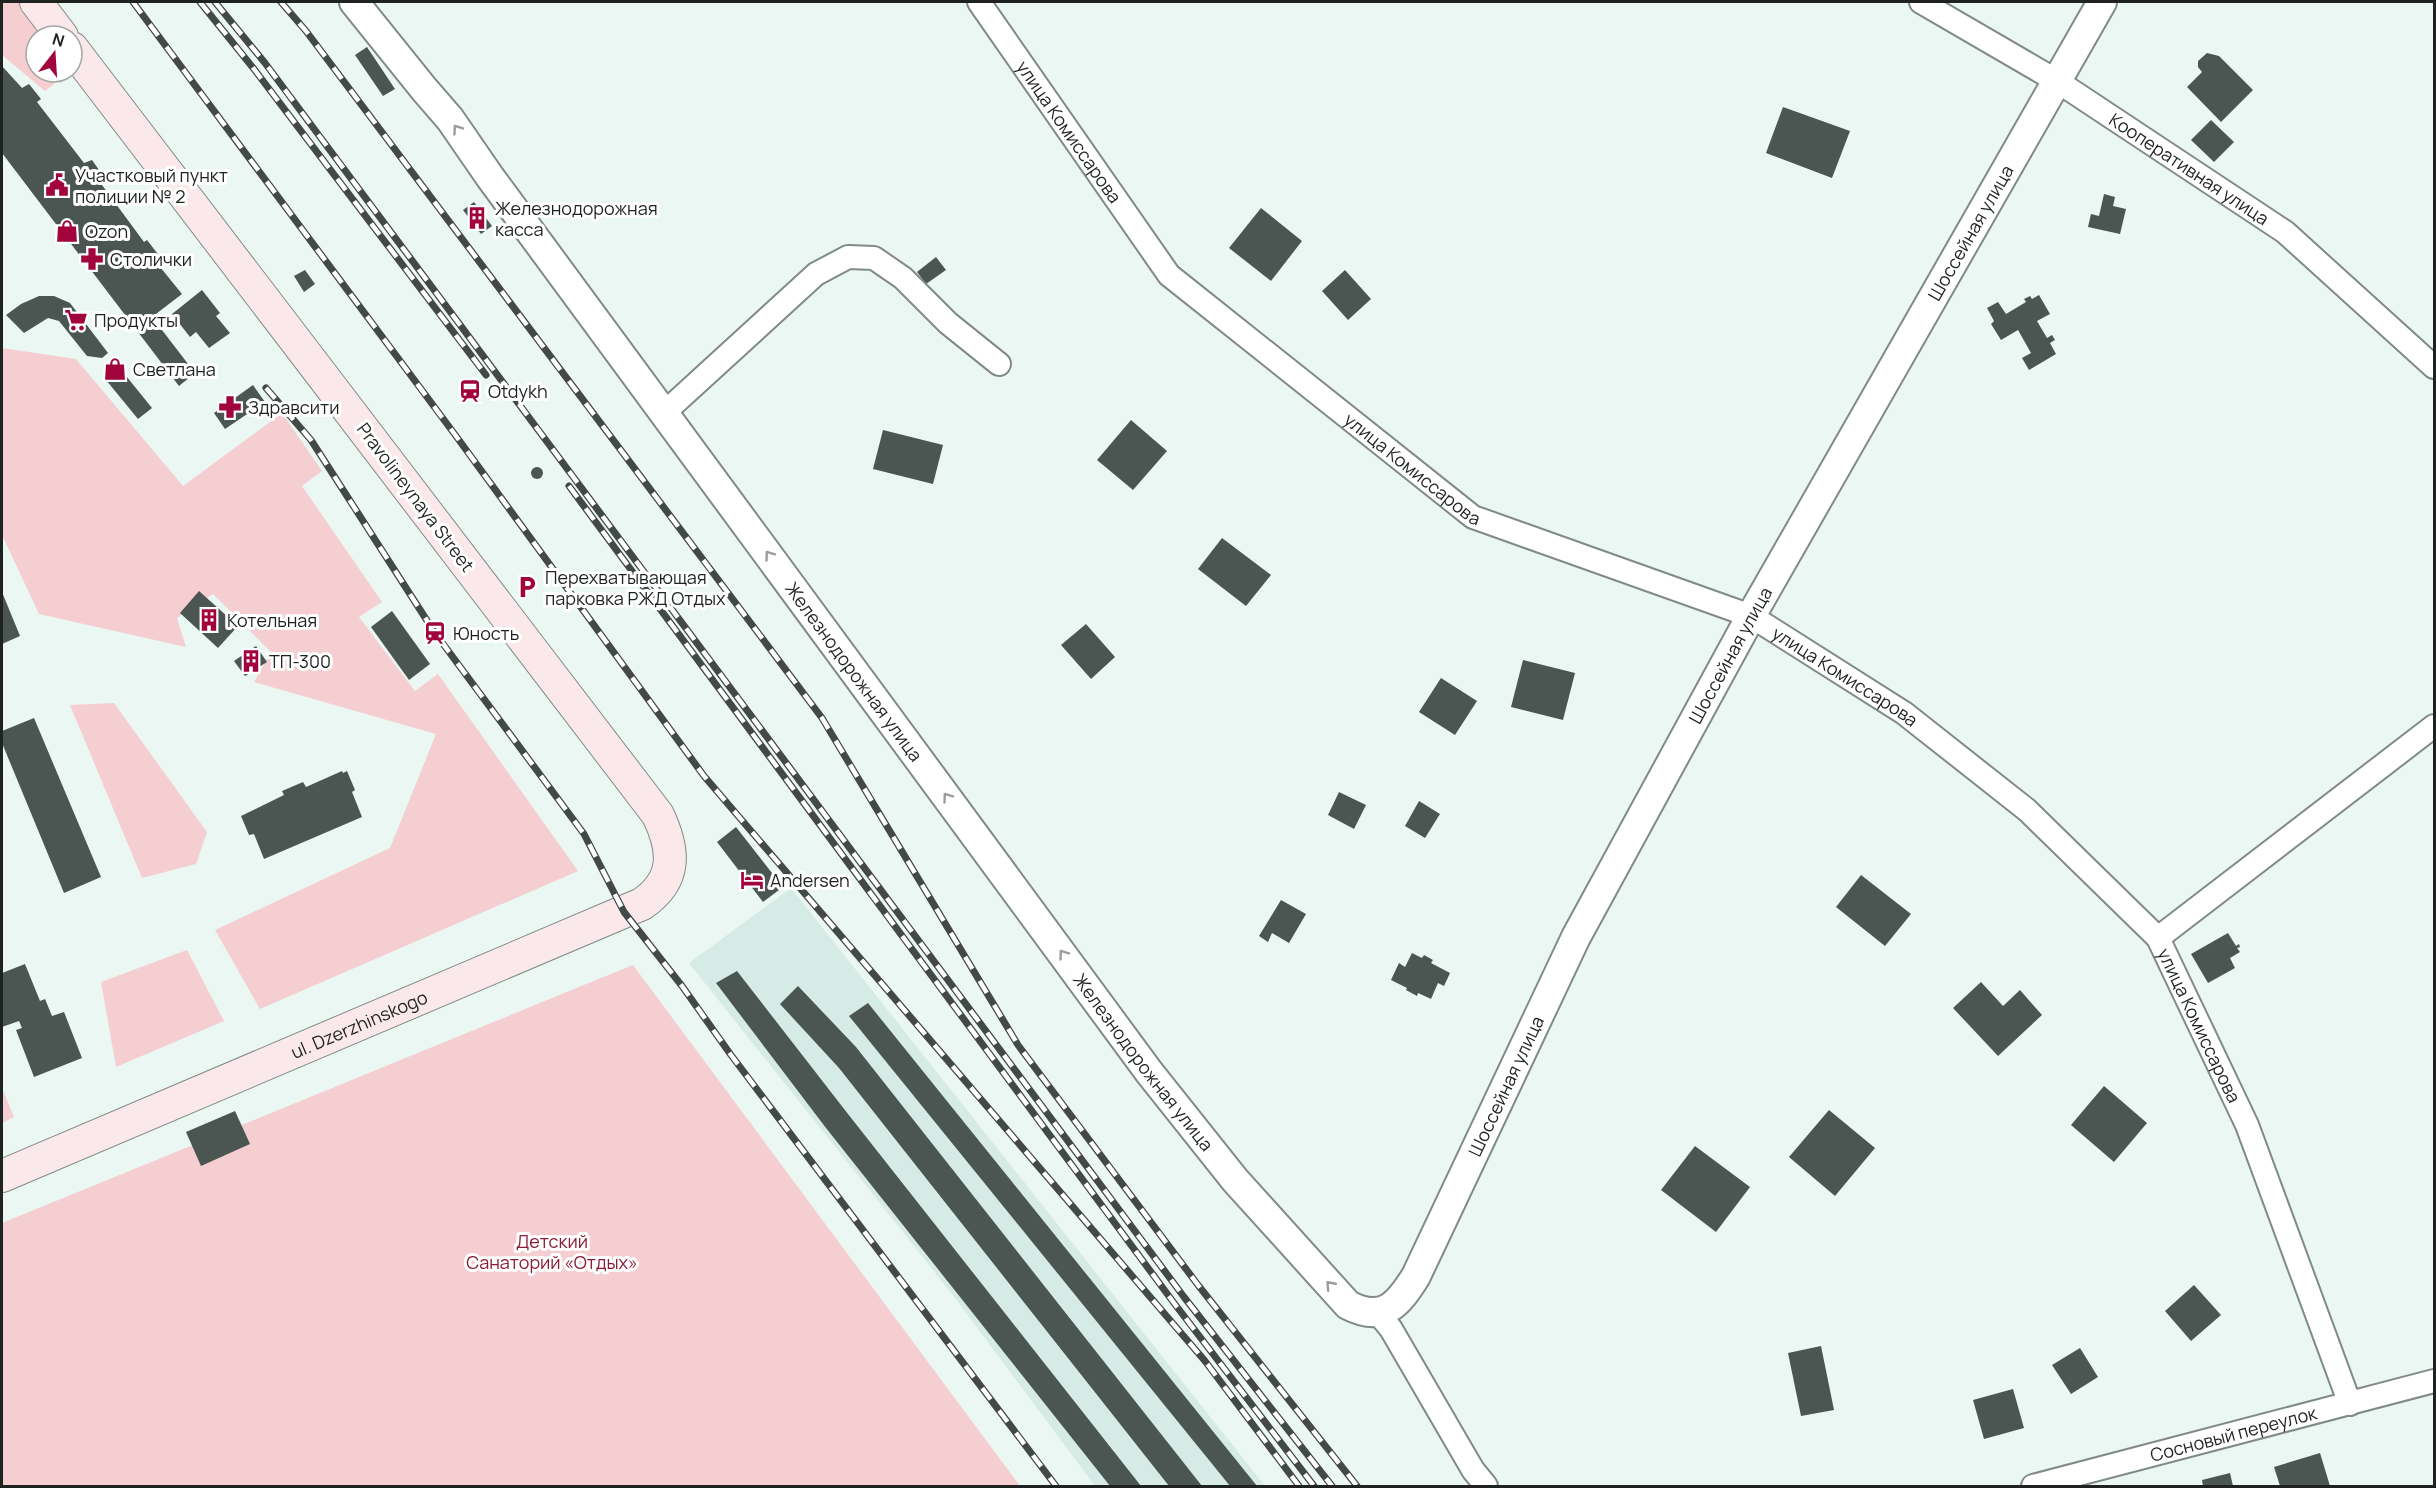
<svg xmlns="http://www.w3.org/2000/svg" width="2436" height="1488" viewBox="0 0 2436 1488" font-family="Manrope,sans-serif">
  <style>
    .built { fill: #d6ebe5 }
    .green { fill: #f5ced2 }
    .building { fill: #4b5652 }
    .lines { fill: none; stroke-linecap: round; stroke-linejoin: round }
    .minor-casing { stroke: #808b88; stroke-width: 26 }
    .tertiary-casing { stroke: #808b88; stroke-width: 32 }
    .secondary-casing { stroke: #808b88; stroke-width: 34 }
    .minor { stroke: #fff; stroke-width: 22 }
    .tertiary { stroke: #fff; stroke-width: 28 }
    .secondary { stroke: #fae8ea; stroke-width: 32 }
    .rail-casing { stroke: #434948; stroke-width: 7 }
    .rail { stroke: #fff; stroke-width: 4.5; stroke-dasharray: 14; stroke-linecap: butt }
    .oneway { stroke: #9a9c9c }
    .labels { text-anchor: middle; dominant-baseline: central; stroke-width: 6; stroke-linejoin: round; paint-order: stroke }
    .street-label { font-size: 18px; fill: #1e2322; stroke: #fff }
    .poi-label { font-size: 18px; fill: #1e2322; stroke: #fff; text-anchor: start }
    .park-label { font-size: 18px; fill: #8c1a38; stroke: #fff }
  </style>
  <rect width="100%" height="100%" fill="#ebf7f3"/>
  <path class="built" d="M 791,888 L 1265,1486 L 1095,1486 L 952,1294 L 689,963 Z"/>
  <g class="green">
    <path d="M 2,2 L 29,2 L 55,36 L 36,36 L 36,72 L 61,72 L 53,85 L 45,91 L 2,55 Z"/>
    <path d="M 2,348 L 76,359 L 183,486 L 282,413 L 322,471 L 302,486 L 382,602 L 359,617 L 415,691 L 438,674 L 578,871 L 260,1009 L 215,930 L 390,848 L 436,734 L 254,682 L 271,652 L 213,594 L 177,618 L 186,647 L 39,614 L 2,535 Z"/>
    <path d="M 114,703 L 207,832 L 196,864 L 142,878 L 70,705 Z"/>
    <path d="M 187,950 L 224,1021 L 116,1067 L 101,982 Z"/>
    <path d="M 633,965 L 1020,1486 L 2,1486 L 2,1223 Z"/>
    <path d="M 2,1088 L 14,1117 L 2,1123 Z"/>
  </g>
  <g class="building">
    <path d="M 367,47 L 395,89 L 383,96 L 355,55 Z"/>
    <path d="M 2207,53 L 2219,56 L 2253,90 L 2221,122 L 2187,87 L 2202,72 L 2198,67 L 2198,61 Z"/>
    <path d="M 2,66 L 22,88 L 29,84 L 41,99 L 37,102 L 84,163 L 92,160 L 104,177 L 99,181 L 144,242 L 147,240 L 161,258 L 156,262 L 182,294 L 152,317 L 195,373 L 179,386 L 2,153 Z"/>
    <path d="M 1783,107 L 1850,131 L 1832,178 L 1766,153 Z"/>
    <path d="M 2211,120 L 2234,142 L 2214,162 L 2191,140 Z"/>
    <path d="M 2104,194 L 2115,197 L 2113,206 L 2126,209 L 2120,234 L 2088,227 L 2091,214 L 2099,216 Z"/>
    <path d="M 474,202 L 492,226 L 481,234 L 463,210 Z"/>
    <path d="M 1261,208 L 1302,241 L 1271,281 L 1229,248 Z"/>
    <path d="M 936,257 L 946,270 L 926,284 L 917,272 Z"/>
    <path d="M 305,270 L 315,284 L 304,292 L 294,276 Z"/>
    <path d="M 1345,270 L 1371,299 L 1348,320 L 1322,291 Z"/>
    <path d="M 202,290 L 220,313 L 216,316 L 230,333 L 209,348 L 196,332 L 190,337 L 172,314 Z"/>
    <path d="M 2039,295 L 2050,314 L 2037,321 L 2047,338 L 2052,335 L 2055,340 L 2050,343 L 2056,354 L 2029,370 L 2022,358 L 2031,353 L 2018,330 L 2001,340 L 1991,324 L 1994,321 L 1987,308 L 1998,302 L 2006,314 L 2026,302 L 2024,299 L 2030,296 L 2032,299 Z"/>
    <path d="M 39,296 L 54,296 L 70,303 L 108,353 L 102,358 L 87,356 L 59,321 L 48,318 L 24,333 L 6,315 L 21,304 Z"/>
    <path d="M 114,361 L 152,408 L 138,419 L 106,380 L 108,365 Z"/>
    <path d="M 253,385 L 265,402 L 225,429 L 214,413 Z"/>
    <path d="M 1131,420 L 1167,451 L 1133,490 L 1097,460 Z"/>
    <path d="M 883,430 L 943,445 L 933,484 L 873,469 Z"/>
    <circle cx="537" cy="473" r="6"/>
    <path d="M 1222,538 L 1271,575 L 1246,606 L 1198,569 Z"/>
    <path d="M 199,591 L 238,626 L 218,648 L 180,613 Z"/>
    <path d="M 2,592 L 20,636 L 2,644 Z"/>
    <path d="M 392,611 L 430,664 L 409,680 L 371,627 Z"/>
    <path d="M 1086,624 L 1115,657 L 1091,679 L 1061,645 Z"/>
    <path d="M 256,646 L 267,662 L 245,676 L 234,661 Z"/>
    <path d="M 1523,660 L 1575,673 L 1563,720 L 1511,707 Z"/>
    <path d="M 1441,678 L 1477,701 L 1455,735 L 1419,712 Z"/>
    <path d="M 34,718 L 101,877 L 64,893 L 2,743 L 2,731 Z"/>
    <path d="M 342,771 L 343,773 L 347,771 L 355,790 L 352,792 L 362,817 L 264,859 L 254,834 L 249,835 L 241,816 L 284,795 L 282,791 L 303,782 L 306,787 Z"/>
    <path d="M 1339,792 L 1366,805 L 1354,829 L 1328,815 Z"/>
    <path d="M 1419,801 L 1440,814 L 1425,838 L 1405,826 Z"/>
    <path d="M 736,827 L 783,887 L 763,902 L 717,842 Z"/>
    <path d="M 1861,875 L 1911,914 L 1885,946 L 1836,907 Z"/>
    <path d="M 1281,900 L 1306,914 L 1289,943 L 1272,933 L 1268,942 L 1259,936 Z"/>
    <path d="M 2228,933 L 2236,946 L 2239,944 L 2240,947 L 2237,948 L 2240,952 L 2230,958 L 2235,968 L 2208,983 L 2191,954 Z"/>
    <path d="M 1412,953 L 1422,958 L 1424,955 L 1433,960 L 1431,963 L 1450,973 L 1444,986 L 1438,983 L 1431,999 L 1418,993 L 1417,996 L 1406,990 L 1407,988 L 1391,980 L 1399,963 L 1405,967 Z"/>
    <path d="M 25,964 L 40,1001 L 45,999 L 52,1016 L 64,1012 L 82,1058 L 34,1077 L 16,1030 L 22,1028 L 19,1021 L 2,1027 L 2,973 Z"/>
    <path d="M 737,971 L 848,1114 L 1141,1486 L 1110,1486 L 826,1128 L 716,983 Z"/>
    <path d="M 1981,982 L 2003,1006 L 2020,990 L 2042,1015 L 1998,1056 L 1953,1008 Z"/>
    <path d="M 798,986 L 856,1047 L 1202,1486 L 1169,1486 L 839,1068 L 780,1004 Z"/>
    <path d="M 868,1003 L 1257,1486 L 1230,1486 L 849,1016 Z"/>
    <path d="M 2104,1086 L 2147,1123 L 2114,1162 L 2071,1125 Z"/>
    <path d="M 1829,1110 L 1875,1148 L 1835,1196 L 1789,1157 Z"/>
    <path d="M 235,1111 L 250,1144 L 201,1166 L 186,1132 Z"/>
    <path d="M 1695,1146 L 1750,1187 L 1716,1232 L 1661,1190 Z"/>
    <path d="M 2194,1285 L 2221,1315 L 2191,1341 L 2165,1311 Z"/>
    <path d="M 1821,1346 L 1834,1410 L 1801,1416 L 1788,1353 Z"/>
    <path d="M 2080,1348 L 2098,1377 L 2071,1394 L 2052,1365 Z"/>
    <path d="M 2013,1389 L 2024,1428 L 1984,1439 L 1973,1400 Z"/>
    <path d="M 2320,1453 L 2330,1486 L 2280,1486 L 2274,1467 Z"/>
    <path d="M 2230,1473 L 2233,1486 L 2203,1486 L 2202,1480 Z"/>
  </g>
  <g class="lines">
    <g class="minor-casing">
      <g id="minor">
        <path id="s1" d="M 979,2 L 1169,275 L 1473,517 L 1751,616 L 1904,713 L 2027,810 L 2158,938 L 2247,1125 L 2350,1404"/>
        <path id="s2" d="M 1921,2 L 2057,81 L 2285,232 L 2434,367"/>
        <path d="M 664,413 L 816,274 L 848,257 L 874,258 L 903,278 L 948,323 L 999,364"/>
        <path d="M 2158,938 L 2434,726"/>
        <path d="M 1378,1313 L 1391,1329 L 1473,1470 L 1486,1486"/>
        <path id="s3" d="M 2033,1486 L 2434,1381"/>
      </g>
    </g>
    <g class="tertiary-casing">
      <g id="tertiary">
        <path id="s4" d="M 354,2 L 424,89 L 450,119 L 490,177 L 1149,1072 L 1235,1180 L 1348,1305 C 1383,1323 1398,1305 1416,1276 L 1576,937 L 1751,616 L 2102,2"/>
      </g>
    </g>
    <g class="secondary-casing">
      <g id="secondary">
        <path d="M 36,2 L 62,36"/>
        <path id="s5" d="M 2,1176 L 642,904 C 677,880 675,851 658,815 L 72,48"/>
      </g>
    </g>
    <use href="#minor" class="minor"/>
    <use href="#tertiary" class="tertiary"/>
    <use href="#secondary" class="secondary"/>
    <g class="rail-casing">
      <g id="rail">
        <path d="M 133,2 L 456,436 L 704,776 L 1205,1361 L 1299,1486"/>
        <path d="M 200,2 L 254,69 L 486,375"/>
        <path d="M 215,2 L 265,63 L 1184,1297 L 1332,1486"/>
        <path d="M 281,2 L 306,31 L 822,718 L 1018,1045 L 1198,1285 L 1357,1486"/>
        <path d="M 266,388 L 311,440 L 435,633 L 584,834 L 624,912 L 682,986 L 731,1055 L 1056,1486"/>
        <path d="M 569,486 L 1174,1303 L 1314,1486"/>
      </g>
    </g>
    <use href="#rail" class="rail"/>
  </g>
  <defs><path id="oneway-chevron" d="M-2-3.5L2.5 0L-2 3.5" fill="none" stroke-width="1.6" stroke-linecap="round" stroke-linejoin="round" transform="scale(1.5)"/></defs>
  <g class="oneway">
    <use href="#oneway-chevron" transform="translate(457 129) rotate(-125)"/>
    <use href="#oneway-chevron" transform="translate(769 555) rotate(-126)"/>
    <use href="#oneway-chevron" transform="translate(947 797) rotate(-126)"/>
    <use href="#oneway-chevron" transform="translate(1063 954) rotate(-126)"/>
    <use href="#oneway-chevron" transform="translate(1330 1285) rotate(-132)"/>
  </g>
  <defs>
    <g id="civic-bare" transform="scale(1.8)"><path d="M-.6-6.5H3V-4.5H.6V-3L4-1V1h2V6H-6V1h2V-1L-.6-3ZM-1.2 2.5V6h2.4V2.5Z" fill="#a1033c" stroke="#fff" stroke-width="2.5" paint-order="stroke"/></g>
    <g id="building-bare" transform="scale(1.8)"><path d="M-4-6H4V6H1V3H-1V6H-4ZM-2.5-4.3h1.7v1.8h-1.7ZM.8-4.3h1.7v1.8H.8ZM-2.5-1h1.7V.8h-1.7ZM.8-1h1.7V.8H.8Z" fill="#a1033c" stroke="#fff" stroke-width="2.5" paint-order="stroke"/></g>
    <g id="shop-bare" transform="scale(1.8)"><path d="M-5-2.5h2.3a2.7 3.5 0 0 1 5.4 0H5L5.5 6h-11ZM-1.5-2.5h3a1.5 2.3 0 0 0-3 0Z" fill="#a1033c" stroke="#fff" stroke-width="2.5" paint-order="stroke"/></g>
    <g id="pharmacy-bare" transform="scale(1.8)"><path d="M-2-6h4v4h4v4h-4v4h-4v-4h-4v-4h4Z" fill="#a1033c" stroke="#fff" stroke-width="2.5" paint-order="stroke"/></g>
    <g id="supermarket-bare" transform="scale(1.8)"><path d="M-6-5.5h2.5l.6 2H6L4.5 2H-2.5L-4.4-4H-6ZM-1.5 3.2a1.3 1.3 0 1 0 .1 0ZM3 3.2a1.3 1.3 0 1 0 .1 0Z" fill="#a1033c" stroke="#fff" stroke-width="2.5" paint-order="stroke"/></g>
    <g id="station-bare" transform="scale(1.8)"><path d="M-3-6H3Q5-6 5-4V2Q5 4 3 4L4.5 6H3L1.5 4h-3L-3 6H-4.5L-3 4Q-5 4-5 2V-4Q-5-6-3-6ZM-3.5-4v3h7v-3ZM-3.5 1v1.5H-2V1ZM2 1v1.5H3.5V1Z" fill="#a1033c" stroke="#fff" stroke-width="2.5" paint-order="stroke"/></g>
    <g id="parking-bare" transform="scale(1.8)"><path d="M-3.5-5.5H1a3.5 3.5 0 0 1 0 7H-1V5.5H-3.5ZM-1-3.4V-.6H.8a1.4 1.4 0 0 0 0-2.8Z" fill="#a1033c" stroke="#fff" stroke-width="2.5" paint-order="stroke"/></g>
    <g id="hotel-bare" transform="scale(1.8)"><path d="M-6-4.5h1.5V1H6V5H4.5V3h-9V5H-6ZM-4 0a1.8 1.8 0 1 1 3.6 0ZM.5 0V-2.5h3Q6-2.5 6 0Z" fill="#a1033c" stroke="#fff" stroke-width="2.5" paint-order="stroke"/></g>
  </defs>
  <g fill-rule="evenodd">
    <use href="#civic-bare" x="57" y="185"/>
    <use href="#building-bare" x="477" y="218"/>
    <use href="#shop-bare" x="67" y="231"/>
    <use href="#pharmacy-bare" x="92" y="259"/>
    <use href="#supermarket-bare" x="76" y="320"/>
    <use href="#shop-bare" x="115" y="369"/>
    <use href="#station-bare" x="470" y="391"/>
    <use href="#pharmacy-bare" x="230" y="407"/>
    <use href="#parking-bare" x="527" y="587"/>
    <use href="#building-bare" x="209" y="620"/>
    <use href="#station-bare" x="435" y="633"/>
    <use href="#building-bare" x="251" y="661"/>
    <use href="#hotel-bare" x="752" y="880"/>
  </g>
  <g class="labels">
    <g class="street-label">
      <text stroke="none"><textPath href="#s1" startOffset="158">улица Комиссарова</textPath></text>
      <text stroke="none"><textPath href="#s2" startOffset="316">Кооперативная улица</textPath></text>
      <text stroke="none"><textPath href="#s4" startOffset="2907">Шоссейная улица</textPath></text>
      <text stroke="none"><textPath href="#s1" startOffset="644">улица Комиссарова</textPath></text>
      <text transform="translate(416 497) rotate(53)">Pravolineynaya Street</text>
      <text stroke="none"><textPath href="#s4" startOffset="2421">Шоссейная улица</textPath></text>
      <text stroke="none"><textPath href="#s4" startOffset="836">Железнодорожная улица</textPath></text>
      <text stroke="none"><textPath href="#s1" startOffset="1128">улица Комиссарова</textPath></text>
      <text stroke="none"><textPath href="#s1" startOffset="1634">улица Комиссарова</textPath></text>
      <text stroke="none"><textPath href="#s5" startOffset="388">ul. Dzerzhinskogo</textPath></text>
      <text stroke="none"><textPath href="#s4" startOffset="1322">Железнодорожная улица</textPath></text>
      <text stroke="none"><textPath href="#s4" startOffset="1935">Шоссейная улица</textPath></text>
      <text stroke="none"><textPath href="#s3" startOffset="207">Сосновый переулок</textPath></text>
    </g>
    <g class="poi-label">
      <text x="75" y="175">Участковый пункт<tspan x="75" dy="21">полиции № 2</tspan></text>
      <text x="495" y="208">Железнодорожная<tspan x="495" dy="21">касса</tspan></text>
      <text x="85" y="231">Ozon</text>
      <text x="110" y="259">Столички</text>
      <text x="94" y="320">Продукты</text>
      <text x="133" y="369">Светлана</text>
      <text x="488" y="391">Otdykh</text>
      <text x="248" y="407">Здравсити</text>
      <text x="545" y="577">Перехватывающая<tspan x="545" dy="21">парковка РЖД Отдых</tspan></text>
      <text x="227" y="620">Котельная</text>
      <text x="453" y="633">Юность</text>
      <text x="269" y="661">ТП-300</text>
      <text x="770" y="880">Andersen</text>
    </g>
    <g class="park-label">
      <text x="552" y="1241">Детский<tspan x="552" dy="21">Санаторий «Отдых»</tspan></text>
    </g>
  </g>
  <rect width="2436" height="1488" fill="none" stroke="#1e2322" stroke-width="6"/>
  <g transform="translate(54 54) rotate(17)"><circle r="28" fill="#ffffff" stroke="#a5a7a7" stroke-width="1.5"/>
  <path d="M0-4.5L10 22L0 15L-10 22Z" fill="#a1033c"/>
  <text y="-9" font-size="16" font-weight="bold" text-anchor="middle" fill="#1e2322">N</text>
  </g>
</svg>
